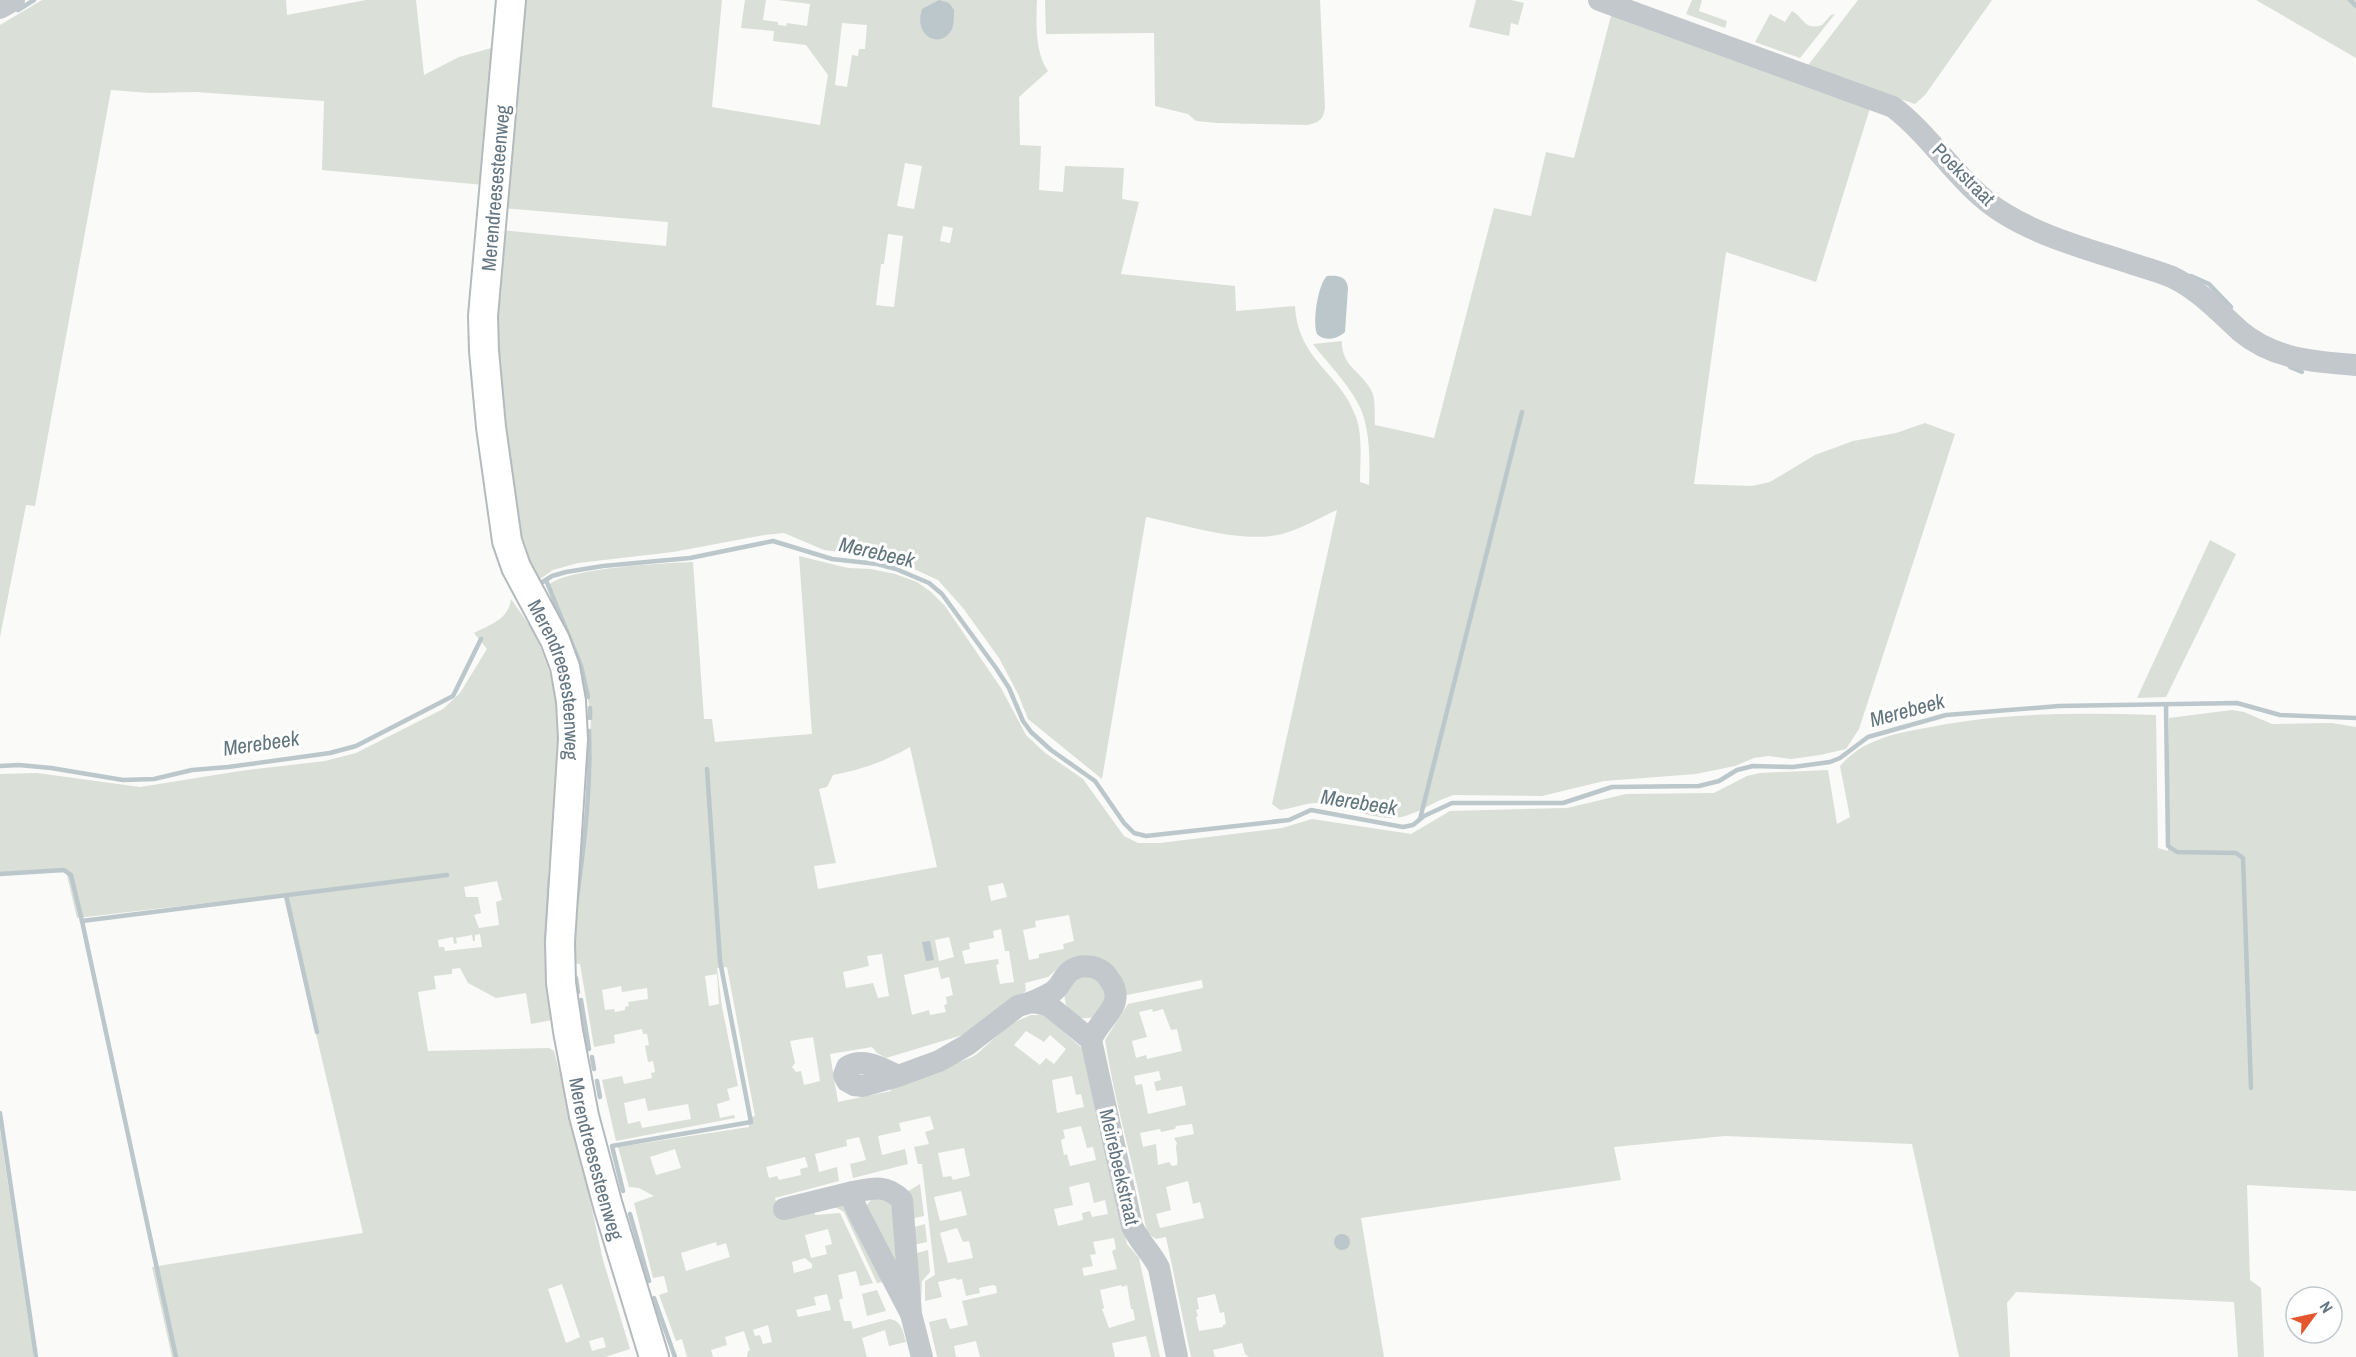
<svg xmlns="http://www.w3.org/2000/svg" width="2356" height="1357" viewBox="0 0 2356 1357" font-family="'Archivo Narrow',sans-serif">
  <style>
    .green { fill: #dadfd7; fill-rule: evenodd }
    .water { fill: #bbc7cb }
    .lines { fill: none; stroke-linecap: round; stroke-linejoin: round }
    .stream { stroke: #bbc7cb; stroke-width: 4.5 }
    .major-casing { stroke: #b5babe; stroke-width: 32 }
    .minor { stroke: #c3c8cc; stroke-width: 22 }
    .major { stroke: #fff; stroke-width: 28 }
    .labels { text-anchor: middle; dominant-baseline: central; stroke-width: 6; stroke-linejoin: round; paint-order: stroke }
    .street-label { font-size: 20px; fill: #657683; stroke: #fff }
    .water-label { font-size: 21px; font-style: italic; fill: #60757c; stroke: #fff }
  </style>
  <rect width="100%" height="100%" fill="#fafaf8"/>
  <g class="green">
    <path d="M 42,0 L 286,0 L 287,15 L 366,0 L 416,0 L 424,75 L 459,57 L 495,47 L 484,185 L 322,170 L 324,101 L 196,92 L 150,93 L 111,90 L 35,506 L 26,505 L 0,637 L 0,25 Z"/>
    <path d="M 521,0 L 722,0 L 712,107 L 820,125 L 828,75 L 806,45 L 773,41 L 774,31 L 741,28 L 745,0 L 766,0 L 763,20 L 778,22 L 778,25 L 786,26 L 787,23 L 807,26 L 810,4 L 778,0 L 1037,0 C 1036,22 1035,53 1048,71 L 1019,97 L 1020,145 L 1041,146 L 1039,190 L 1063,192 L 1065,166 L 1124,168 L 1122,199 L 1139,202 L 1121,274 L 1235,286 L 1236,311 L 1295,306 C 1298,361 1340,372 1356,417 C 1363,437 1360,462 1360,482 L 1369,485 C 1370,462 1370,434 1362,412 C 1352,387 1329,365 1313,344 L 1342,341 C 1341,367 1362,371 1372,392 C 1376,400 1374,415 1375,425 L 1434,438 L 1494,208 L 1531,216 L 1546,152 L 1574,158 L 1612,12 L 1871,105 L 1816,282 L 1726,252 L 1694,484 L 1752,486 L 1770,482 L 1815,455 L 1853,441 L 1896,433 L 1925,423 L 1955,434 L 1859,729 L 1846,749 L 1820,755 L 1791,759 L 1768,756 L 1754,758 L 1735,766 L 1696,774 L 1604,781 L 1542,796 L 1454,795 C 1432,801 1413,819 1389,818 C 1365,817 1341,804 1316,803 C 1310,802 1289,809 1280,810 L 1272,804 L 1337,510 C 1319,518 1301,529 1282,534 C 1242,544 1186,525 1146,517 L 1102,779 L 1028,719 L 1018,694 L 999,658 L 963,608 L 938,580 L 914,569 L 864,555 L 824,550 L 784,533 L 764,535 L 673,552 L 578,563 L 553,570 L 537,581 L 515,532 L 494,337 L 500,230 L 666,246 L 668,222 L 503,208 ZM 842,23 L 867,25 L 865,49 L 859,49 L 858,56 L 852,55 L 847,87 L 835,85 ZM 905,163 L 922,166 L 914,209 L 897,206 ZM 943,226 L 953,228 L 950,243 L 940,241 ZM 888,234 L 903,236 L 894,307 L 876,305 L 881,264 L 884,264 Z"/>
    <path d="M 1045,0 L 1320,0 L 1325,108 C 1323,119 1320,122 1308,125 L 1217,123 L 1196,121 L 1188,114 L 1155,106 L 1154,33 L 1046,34 Z"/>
    <path d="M 1476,0 L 1511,0 L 1524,3 L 1518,25 L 1511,23 L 1509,36 L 1469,27 Z"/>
    <path d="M 1692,0 L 1702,0 L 1699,11 L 1727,21 L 1725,28 L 1686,14 Z"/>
    <path d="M 1858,0 L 1992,0 L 1925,95 L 1915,104 L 1806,68 Z"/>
    <path d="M 2256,0 L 2356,0 L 2356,58 Z"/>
    <path d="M 1792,11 C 1804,18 1805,31 1822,25 L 1831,15 L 1835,14 L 1800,58 L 1755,42 L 1770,14 L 1785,22 Z"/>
    <path d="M 2210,540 L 2236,554 L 2166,697 L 2137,698 Z"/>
    <path d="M 799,556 L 848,568 L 871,569 L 895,574 L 917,582 L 931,592 L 945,606 L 1001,688 L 1026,735 L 1044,752 L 1083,779 L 1124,836 L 1138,843 L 1160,843 L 1282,828 L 1312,819 L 1411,834 L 1450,811 L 1567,808 L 1626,794 L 1714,793 L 1747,776 L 1760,773 L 1828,770 L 1837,824 L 1850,817 L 1840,766 C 1849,756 1860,747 1873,742 C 1892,733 1915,730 1936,726 C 2009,712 2082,713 2156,715 L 2158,848 L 2168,851 L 2169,718 L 2232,710 L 2244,712 L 2272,724 L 2332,723 L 2356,727 L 2356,1191 L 2247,1185 L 2250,1280 L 2261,1288 L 2264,1357 L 2238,1357 L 2234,1302 L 2016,1292 L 2007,1303 L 2010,1357 L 1959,1357 L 1912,1144 L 1725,1136 L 1614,1147 L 1621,1180 L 1361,1218 L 1384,1357 L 1249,1357 L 1245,1354 L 1242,1343 L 1213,1350 L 1215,1357 L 1191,1357 L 1166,1237 L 1156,1239 L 1147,1233 C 1135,1168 1115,1105 1105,1040 L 1128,1004 L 1203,988 L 1202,980 L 1122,996 L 1066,961 L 1048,977 L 1025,983 L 1026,991 L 969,1033 L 886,1058 L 877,1053 L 872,1047 L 830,1054 L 838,1102 L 891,1091 L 890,1087 L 970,1058 L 977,1054 L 1010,1024 L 1031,1015 L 1044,1015 L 1082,1048 L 1127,1244 L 1139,1258 L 1160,1357 L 1151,1357 L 1146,1336 L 1112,1343 L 1115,1357 L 980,1357 L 976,1341 L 954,1346 L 956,1357 L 937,1357 L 929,1322 L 946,1318 L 950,1329 L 968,1325 L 962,1301 L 997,1293 L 996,1286 L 993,1285 L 979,1288 L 980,1293 L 966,1296 L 962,1279 L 957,1280 L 956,1278 L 938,1282 L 942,1297 L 925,1301 L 925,1281 L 935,1275 L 922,1164 L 918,1164 L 914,1147 L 929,1144 L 925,1132 L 934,1129 L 930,1116 L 899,1123 L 901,1131 L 878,1136 L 882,1155 L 905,1149 L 908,1164 L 853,1178 L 850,1164 L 866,1160 L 859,1137 L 846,1140 L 847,1146 L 815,1154 L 819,1172 L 837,1167 L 839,1181 L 775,1198 L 780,1217 L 814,1209 L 815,1215 L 840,1213 L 873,1283 L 860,1286 L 856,1271 L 838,1275 L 843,1298 L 839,1300 L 844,1321 L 851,1321 L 853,1329 L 890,1319 C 902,1321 903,1332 906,1342 L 889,1346 L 885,1330 L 862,1338 L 867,1357 L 747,1357 L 748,1351 L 750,1350 L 744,1331 L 725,1337 L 727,1345 L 711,1350 L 713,1357 L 687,1357 L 682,1339 L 676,1341 L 659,1295 L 668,1292 L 664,1276 L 653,1278 L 634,1203 L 654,1196 L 639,1188 L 629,1187 L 618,1147 L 749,1127 L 748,1118 L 755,1116 L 727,967 L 717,968 L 722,1007 L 738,1086 L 727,1089 L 730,1100 L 717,1104 L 720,1118 L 734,1115 L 735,1118 L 616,1141 L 602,1080 L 622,1076 L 624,1084 L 652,1078 L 651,1073 L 655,1072 L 653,1061 L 648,1062 L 645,1046 L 649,1045 L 647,1034 L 643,1034 L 642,1029 L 614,1035 L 615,1043 L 594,1047 L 580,964 L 572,963 L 572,924 L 582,859 L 591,720 C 589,691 578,661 567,634 C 560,617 550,603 548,586 C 563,568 666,563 693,562 L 704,719 L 712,719 L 715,742 L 812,734 ZM 910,747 L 937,867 L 818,889 L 814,866 L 836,863 L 819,789 L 827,787 L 833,775 C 862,770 885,761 910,747 ZM 1003,883 L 1007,897 L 991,901 L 988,886 ZM 1069,915 L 1074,941 L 1063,944 L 1064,949 L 1039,954 L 1039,958 L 1029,960 L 1023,930 L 1036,927 L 1035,921 ZM 1001,929 L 1005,951 L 1009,951 L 1014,982 L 1000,984 L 996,965 L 999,964 L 998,959 L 965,964 L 962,951 L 970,949 L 969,943 L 994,938 L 993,931 ZM 949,937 L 954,957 L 939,961 L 935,940 ZM 882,954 L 889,996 L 878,998 L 873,983 L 846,988 L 843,972 L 869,966 L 867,956 ZM 938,967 L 941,979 L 949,977 L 953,995 L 946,997 L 947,1004 L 944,1005 L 946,1012 L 930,1015 L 929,1010 L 912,1015 L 904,975 ZM 717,974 L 719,1004 L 709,1006 L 705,976 ZM 621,986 L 622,992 L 647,988 L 648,999 L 628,1002 L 629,1006 L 625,1007 L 625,1010 L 615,1012 L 614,1009 L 605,1010 L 602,990 ZM 1152,1009 L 1153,1012 L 1163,1009 L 1171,1030 L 1177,1029 L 1182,1051 L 1147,1059 L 1146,1055 L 1136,1058 L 1132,1041 L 1147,1037 L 1139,1012 ZM 1026,1031 L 1044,1042 L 1050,1035 L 1066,1049 L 1054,1064 L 1046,1058 L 1040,1065 L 1014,1045 ZM 813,1037 L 820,1081 L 804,1085 L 801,1071 L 796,1072 L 792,1067 L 795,1063 L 790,1041 ZM 1159,1071 L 1161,1080 L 1154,1082 L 1156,1091 L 1182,1086 L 1186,1105 L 1148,1114 L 1142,1084 L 1136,1085 L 1134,1076 ZM 1072,1076 L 1076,1095 L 1081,1094 L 1084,1107 L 1057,1113 L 1052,1080 ZM 645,1098 L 648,1111 L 688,1104 L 691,1119 L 642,1128 L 640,1121 L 628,1124 L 624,1103 ZM 1192,1124 L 1194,1134 L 1174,1138 L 1177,1143 C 1174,1149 1179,1157 1177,1165 L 1172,1166 L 1169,1162 L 1158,1165 L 1156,1144 L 1143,1147 L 1140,1133 L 1160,1129 L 1161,1132 L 1175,1129 L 1176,1126 ZM 1081,1126 L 1087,1148 L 1093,1147 L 1096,1160 L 1070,1166 L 1067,1154 L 1064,1155 L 1061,1140 L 1065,1138 L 1063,1130 ZM 964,1148 L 970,1176 L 953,1180 L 951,1176 L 943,1177 L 938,1153 ZM 675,1149 L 681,1168 L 656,1175 L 650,1157 ZM 805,1157 L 808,1167 L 800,1169 L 801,1175 L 779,1180 L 777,1176 L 769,1178 L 766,1167 ZM 1188,1181 L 1193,1204 L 1200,1202 L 1204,1218 L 1160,1228 L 1156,1214 L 1171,1210 L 1166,1187 ZM 1089,1182 L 1094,1203 L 1105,1200 L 1108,1214 L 1092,1217 L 1090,1211 L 1082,1213 L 1083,1220 L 1058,1226 L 1054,1209 L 1073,1205 L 1069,1187 ZM 961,1191 L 967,1215 L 940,1221 L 934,1197 ZM 957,1228 L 963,1242 L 969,1241 L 973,1258 L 948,1263 L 940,1233 ZM 828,1229 L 832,1244 L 825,1246 L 827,1254 L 811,1258 L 805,1235 ZM 1114,1238 L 1116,1249 L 1112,1251 L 1117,1269 L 1084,1276 L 1082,1268 L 1093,1266 L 1090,1255 L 1096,1254 L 1093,1242 ZM 716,1242 L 717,1246 L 726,1243 L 730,1257 L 686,1271 L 681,1253 ZM 805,1258 L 812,1264 L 812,1268 L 794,1273 L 792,1262 ZM 1121,1285 L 1122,1287 L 1127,1285 L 1131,1309 L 1133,1309 L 1135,1320 L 1109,1328 L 1102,1309 L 1104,1308 L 1100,1290 ZM 827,1294 L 831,1310 L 798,1317 L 796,1310 L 816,1305 L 814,1297 ZM 1215,1294 L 1220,1313 L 1224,1312 L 1226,1324 L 1223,1325 L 1223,1327 L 1199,1331 L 1196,1317 L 1198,1316 L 1196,1310 L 1199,1309 L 1197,1298 ZM 768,1325 L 772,1342 L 763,1344 L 760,1335 L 755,1336 L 753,1330 Z"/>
    <path d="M 511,599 L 536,635 L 553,682 L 561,727 L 560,773 L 549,863 L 544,937 L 552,1020 L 531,1024 L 526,993 L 496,998 L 468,983 L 460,968 L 452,969 L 452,974 L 434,976 L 436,989 L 418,992 L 428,1051 L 549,1048 L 554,1051 L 578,1145 L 603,1260 L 630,1349 L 605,1357 L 172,1357 L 152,1267 L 363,1233 L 283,894 L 77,918 L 66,871 L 0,874 L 0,774 L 37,773 L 140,787 L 240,771 L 325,761 L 356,753 L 443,709 L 460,693 L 487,649 L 474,633 C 490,625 509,619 511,599 ZM 497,881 L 502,900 L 496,902 L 499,925 L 479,928 L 474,915 L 481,913 L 478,897 L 466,897 L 464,887 ZM 480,934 L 482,947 L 445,951 L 444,947 L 439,947 L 438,940 L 453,937 L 454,944 L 457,943 L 456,938 L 472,935 L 473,941 L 475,941 L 475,935 ZM 562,1284 L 580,1337 L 566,1343 L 548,1289 ZM 603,1337 L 606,1347 L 592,1351 L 589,1341 Z"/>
    <path d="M 1089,972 L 1109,995 L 1094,1017 C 1069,1023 1061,1005 1066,983 Z"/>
    <path d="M 0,1130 L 34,1357 L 0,1357 Z"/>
    <path d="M 920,1184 L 924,1216 L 910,1219 L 905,1193 Z"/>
    <path d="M 874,1196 L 894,1202 L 900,1270 L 868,1212 L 867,1205 Z"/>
    <path d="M 838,1204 L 846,1207 L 888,1281 L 877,1283 L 844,1212 L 837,1208 L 833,1208 Z"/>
    <path d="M 925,1224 L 927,1242 L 913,1245 L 911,1228 Z"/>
    <path d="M 928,1250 L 930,1272 L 922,1281 L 921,1301 L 918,1302 L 913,1254 Z"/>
    <path d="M 877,1290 L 886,1311 L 867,1316 L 862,1294 Z"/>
  </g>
  <g class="water">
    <path d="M 939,0 L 949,3 L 954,10 C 954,16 954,24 952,29 C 941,50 913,37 922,9 Z"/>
    <path d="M 1327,276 C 1337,275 1347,276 1348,288 L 1345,332 C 1337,339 1325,342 1317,334 C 1312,322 1318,284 1327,276 Z"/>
    <path d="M 930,941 L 934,960 L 926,961 L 922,942 Z"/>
    <circle cx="1342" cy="1242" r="8"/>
  </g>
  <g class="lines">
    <g class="stream">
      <path d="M 2350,0 L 2356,6"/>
      <path d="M 18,10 L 34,0"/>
      <path d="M 2191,276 L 2209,284 L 2231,307"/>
      <path d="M 2290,367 L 2302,372"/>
      <path d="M 546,580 L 581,666 L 588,697"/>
      <path d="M 541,583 L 552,576 L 566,572 L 603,566 L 690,558 L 773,541 L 832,559 L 877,564 L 896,569 L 929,583 L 942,594 L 996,668 L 1009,688 L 1023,721 L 1031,732 L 1051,750 L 1095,781 L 1124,823 L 1134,833 L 1146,836 L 1289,820 L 1311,810 L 1403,827 L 1413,825 L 1424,816 L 1452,803 L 1563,803 L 1612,787 L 1699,786 L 1719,781 L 1737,770 L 1753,766 L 1793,767 L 1830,762 L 1840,758 L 1868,737 L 1946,715 L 2059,706 L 2237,703 L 2280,715 L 2356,718"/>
      <path d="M 2166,705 L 2168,846 L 2177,852 L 2236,853 L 2243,858 L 2251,1088"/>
      <path d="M 590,708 L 590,718"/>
      <path d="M 0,766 L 19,765 L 51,768 L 123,780 L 154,779 L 192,770 L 228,767 L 330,753 L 356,746 L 453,696 L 481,639"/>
      <path d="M 1420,819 L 1522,412"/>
      <path d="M 0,874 L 64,870 L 71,875 L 82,921 L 447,875"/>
      <path d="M 286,895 L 317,1032"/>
      <path d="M 576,905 C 584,847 591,790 589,731"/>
      <path d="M 82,921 L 176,1357"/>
      <path d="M 546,942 L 550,877"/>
      <path d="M 576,978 L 578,992"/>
      <path d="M 581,1000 L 589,1049"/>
      <path d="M 592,1057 L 594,1069"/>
      <path d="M 597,1081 L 600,1097"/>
      <path d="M 0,1113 L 36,1357"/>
      <path d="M 623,1191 L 612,1146 L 751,1122 L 720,961 L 707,769"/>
      <path d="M 630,1214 L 649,1281"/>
      <path d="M 654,1298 L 675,1357"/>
    </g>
    <g class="major-casing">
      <g id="major">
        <path id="s1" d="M 511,0 L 483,316 L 484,351 L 491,427 L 507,541 L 516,567 L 555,640 L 565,667 L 571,701 L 573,739 L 560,942 L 561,983 L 568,1031 L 584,1116 L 608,1206 L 654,1357"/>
      </g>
    </g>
    <g class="minor">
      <path d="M 1599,0 L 1893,107 C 1934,138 1961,188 2005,214 C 2044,238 2091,250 2133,264 C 2146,268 2160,272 2172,277 C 2199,290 2218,311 2240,331 C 2273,359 2314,362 2356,365"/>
      <path d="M 0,8 L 14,0"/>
      <path d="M 1032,1002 C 1040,998 1051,995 1057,988 C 1061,984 1063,978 1068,973 C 1080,962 1101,965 1109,979 C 1114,985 1117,992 1115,1001 C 1113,1012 1097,1025 1091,1040"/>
      <path d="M 898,1076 C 881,1068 864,1057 847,1067 L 844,1075 L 847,1081 L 854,1085 L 863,1086 L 898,1076 L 939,1061 L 967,1045 L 1018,1006 L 1032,1002 L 1048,1005 L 1091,1040 L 1132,1226 C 1139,1242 1152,1253 1159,1268 L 1177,1357"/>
      <path d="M 784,1209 L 853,1192"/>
      <path d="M 911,1314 L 859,1214 L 854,1203 L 853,1192 C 873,1188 886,1184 902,1200 L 911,1314 L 922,1357"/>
    </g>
    <use href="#major" class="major"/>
  </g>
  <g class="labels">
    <g class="street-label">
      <text transform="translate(1964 174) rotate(45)">Poekstraat</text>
      <text transform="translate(495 188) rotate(-85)">Merendreesesteenweg</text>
      <text stroke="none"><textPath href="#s1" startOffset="693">Merendreesesteenweg</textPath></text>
      <text stroke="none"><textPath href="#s1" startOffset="1179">Merendreesesteenweg</textPath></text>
      <text transform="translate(1120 1167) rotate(77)">Meirebeekstraat</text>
    </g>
    <g class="water-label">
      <text transform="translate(877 552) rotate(13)">Merebeek</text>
      <text transform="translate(1907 710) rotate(-15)">Merebeek</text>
      <text transform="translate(261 743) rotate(-8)">Merebeek</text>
      <text transform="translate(1359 802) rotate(9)">Merebeek</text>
    </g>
  </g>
  <g transform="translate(2314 1315) rotate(57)"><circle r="28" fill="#ffffff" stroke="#c1c8cd" stroke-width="1.5"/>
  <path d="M0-4.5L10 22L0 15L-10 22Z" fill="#e4572e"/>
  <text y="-9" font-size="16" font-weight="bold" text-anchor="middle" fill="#657683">N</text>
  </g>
</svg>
